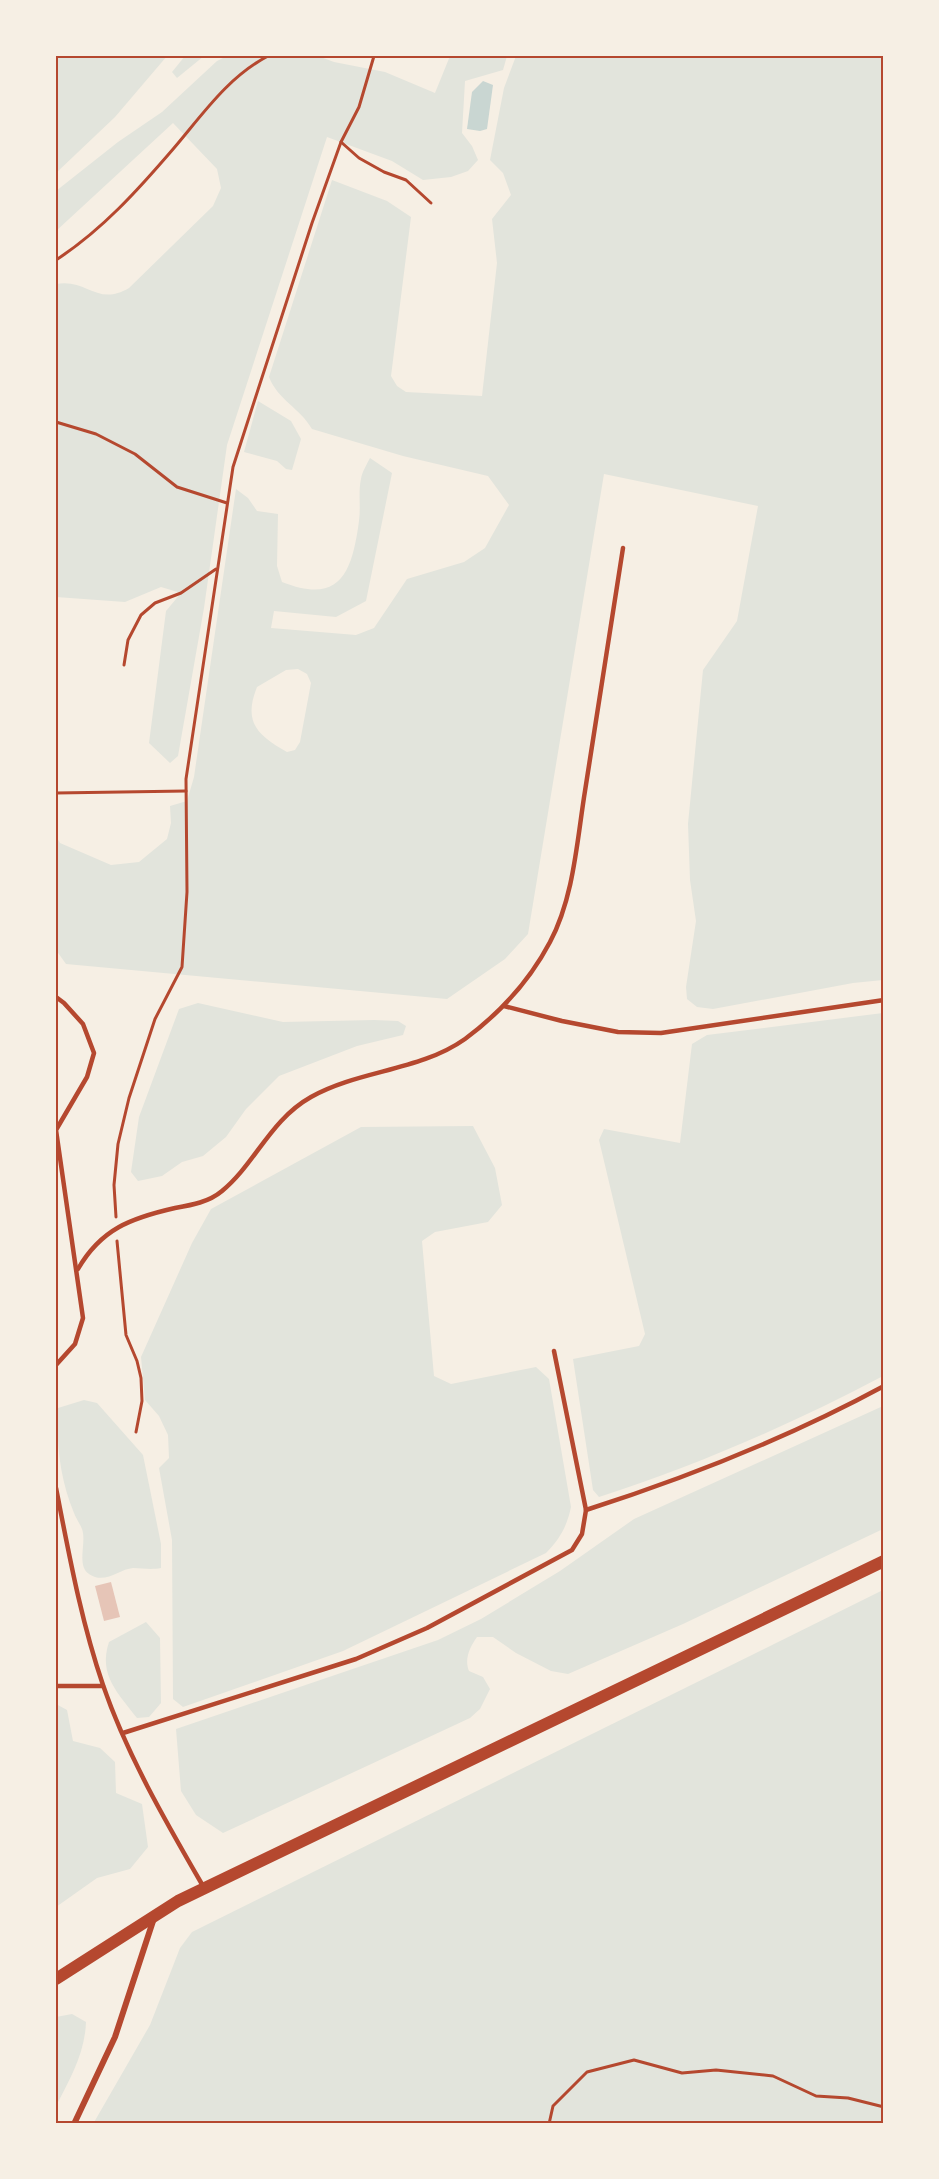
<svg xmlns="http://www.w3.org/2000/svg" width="939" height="2179" viewBox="0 0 939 2179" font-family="Georgia,serif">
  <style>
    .green { fill: #e2e4dc; fill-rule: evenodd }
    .water { fill: #c9d6d2 }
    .building { fill: #e6c5b7 }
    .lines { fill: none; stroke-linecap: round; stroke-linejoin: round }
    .path { stroke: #b5482f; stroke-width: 3 }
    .service { stroke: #b5482f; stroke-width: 4.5 }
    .minor { stroke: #b5482f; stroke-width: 6 }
    .secondary { stroke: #b5482f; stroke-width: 12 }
    .neatline { fill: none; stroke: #b5482f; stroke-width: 2 }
  </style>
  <rect width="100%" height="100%" fill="#f6efe4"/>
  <g class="green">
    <path d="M 56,56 L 167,56 L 115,117 L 56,173 Z"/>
    <path d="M 185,56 L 204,56 L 177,78 L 172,72 Z"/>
    <path d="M 227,56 L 318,56 L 334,62 L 385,72 L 435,93 L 450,56 L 507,56 L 503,70 L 465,81 L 462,133 L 472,146 L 478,160 L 468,171 L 451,177 L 423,180 L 392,161 L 327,137 L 227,445 L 204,608 L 178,756 L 170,763 L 149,743 L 166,611 L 181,593 L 161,587 L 125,602 L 56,597 L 56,284 C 87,278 97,307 129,288 L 213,206 L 221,188 L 217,169 L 173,123 L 56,231 L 56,191 L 118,142 L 162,112 L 217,61 Z"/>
    <path d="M 516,56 L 883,56 L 883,980 L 853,983 L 713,1009 L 697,1007 L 687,999 L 686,987 L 696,921 L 690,880 L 688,824 L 703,670 L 737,621 L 758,506 L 604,474 L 528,934 L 505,959 L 447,999 L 66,964 L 56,950 L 56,836 L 60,843 L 111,865 L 139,862 L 167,839 L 171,823 L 170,806 L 187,801 L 194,777 L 236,489 L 248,498 L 257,511 L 278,514 L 277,566 L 282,582 C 340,605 352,573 359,521 C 361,507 358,492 361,479 C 362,472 367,464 370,458 L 392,473 L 366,601 L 336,617 L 274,611 L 271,628 L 356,635 L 374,628 L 407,579 L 464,562 L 485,548 L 509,505 L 488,476 L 403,456 L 312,429 C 300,408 278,400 269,377 L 332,180 L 387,201 L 411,217 L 391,376 L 397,386 L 406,392 L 482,396 L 497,263 L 492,219 L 511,195 L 503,173 L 490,160 L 504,88 ZM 298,669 L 307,674 L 311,683 L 300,742 L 295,750 L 287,752 C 257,735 243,722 257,687 L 286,670 Z"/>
    <path d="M 258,401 L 291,421 L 301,439 L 292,470 L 286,469 L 277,461 L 244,452 Z"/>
    <path d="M 198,1003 L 283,1022 L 374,1020 L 398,1021 L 406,1026 L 403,1035 L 357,1046 L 279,1076 L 246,1109 L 226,1137 L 203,1156 L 182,1162 L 162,1176 L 138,1181 L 131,1172 L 139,1117 L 179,1009 Z"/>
    <path d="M 883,1013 L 883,1376 C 792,1424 698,1465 599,1497 L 593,1490 L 573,1359 L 639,1346 L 645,1334 L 599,1140 L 604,1129 L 680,1143 L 692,1044 L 707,1035 Z"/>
    <path d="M 473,1126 L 495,1168 L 502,1205 L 488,1222 L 435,1232 L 422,1241 L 434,1376 L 451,1384 L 536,1367 L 549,1379 L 571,1507 C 567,1526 560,1539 546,1553 L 343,1651 L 183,1707 L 173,1699 L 172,1540 L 159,1468 L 169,1458 L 168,1435 L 159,1416 L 145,1400 L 141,1357 L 192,1243 L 211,1209 L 361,1127 Z"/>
    <path d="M 84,1400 L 97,1403 L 143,1455 L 161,1544 L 161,1568 C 150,1570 143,1568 133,1568 C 119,1569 105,1585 89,1574 C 76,1565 87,1542 82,1529 C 80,1524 76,1518 74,1513 C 60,1479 56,1444 58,1408 Z"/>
    <path d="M 883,1406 L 883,1529 L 683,1624 L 568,1674 L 551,1671 L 516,1653 L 493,1637 L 477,1637 C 470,1647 464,1659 469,1671 L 483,1677 L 490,1689 L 480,1709 L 470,1718 L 223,1833 L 196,1815 L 181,1791 L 176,1729 L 438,1640 L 481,1619 L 560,1571 L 634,1519 Z"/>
    <path d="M 883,1590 L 883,2123 L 93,2124 L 150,2025 L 180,1948 L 192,1932 Z"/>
    <path d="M 146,1622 L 160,1638 L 161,1703 L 149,1717 L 137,1718 C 118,1693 98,1675 109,1642 Z"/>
    <path d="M 56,1704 L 67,1710 L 73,1741 L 100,1748 L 115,1762 L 116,1793 L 142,1804 L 148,1847 L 130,1869 L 97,1878 L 56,1907 Z"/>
    <path d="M 72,2014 L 86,2022 C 85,2053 70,2079 56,2106 L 56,2017 Z"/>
  </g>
  <path class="water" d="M 483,81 L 493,85 L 487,129 L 480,131 L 467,129 L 472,92 Z"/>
  <path class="building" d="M 111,1582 L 120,1617 L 104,1621 L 95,1586 Z"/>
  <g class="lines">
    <g class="path">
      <path d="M 341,142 L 359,158 L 384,172 L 406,180 L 431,203"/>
      <path d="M 56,260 C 102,230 138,190 174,148 C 203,114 228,77 268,56"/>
      <path d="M 56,422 L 96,434 L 135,454 L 177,487 L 227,503"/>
      <path d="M 124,665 L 128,640 L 141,615 L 155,603 L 181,593 L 216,569"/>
      <path d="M 56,793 L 186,791"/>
      <path d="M 116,1217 L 114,1185 L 118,1144 L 129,1098 L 155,1019 L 182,967 L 187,892 L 186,779 L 233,467 L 312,223 L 341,142 L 359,107 L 374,56"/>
      <path d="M 117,1241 L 126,1335 L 137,1361 L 141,1378 L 142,1401 L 136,1432"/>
      <path d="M 549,2124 L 553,2106 L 587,2072 L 634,2060 L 682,2073 L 716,2070 L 773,2076 L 816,2096 L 848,2098 L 884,2107"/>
    </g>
    <g class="service">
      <path d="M 56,997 L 64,1003 L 83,1024 L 94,1053 L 87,1077 L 56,1130 L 83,1318 L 75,1344 L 56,1365"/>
      <path d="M 504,1006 L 562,1021 L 618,1032 L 661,1033 L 884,1000"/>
      <path d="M 78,1269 C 101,1229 131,1218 175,1208 C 192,1205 209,1202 222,1191 C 255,1164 270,1120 311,1097 C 359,1070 420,1071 465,1039 C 500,1013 530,980 550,942 C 574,897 577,840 585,791 C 598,710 610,629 623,548"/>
      <path d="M 56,1488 C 69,1554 81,1621 103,1685 C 127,1755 166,1822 203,1886"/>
      <path d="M 586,1510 C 689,1477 788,1438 884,1386"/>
      <path d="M 56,1686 L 103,1686"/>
      <path d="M 123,1733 L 356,1659 L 427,1628 L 572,1550 L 582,1534 L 586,1510 L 554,1351"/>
    </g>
    <path class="minor" d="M 74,2124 L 115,2037 L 154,1918"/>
    <path class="secondary" d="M 56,1979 L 178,1901 L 884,1561"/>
  </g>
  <rect width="939" height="2179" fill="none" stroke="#f6efe4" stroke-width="114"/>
  <rect x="57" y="57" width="825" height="2065" class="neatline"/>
</svg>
